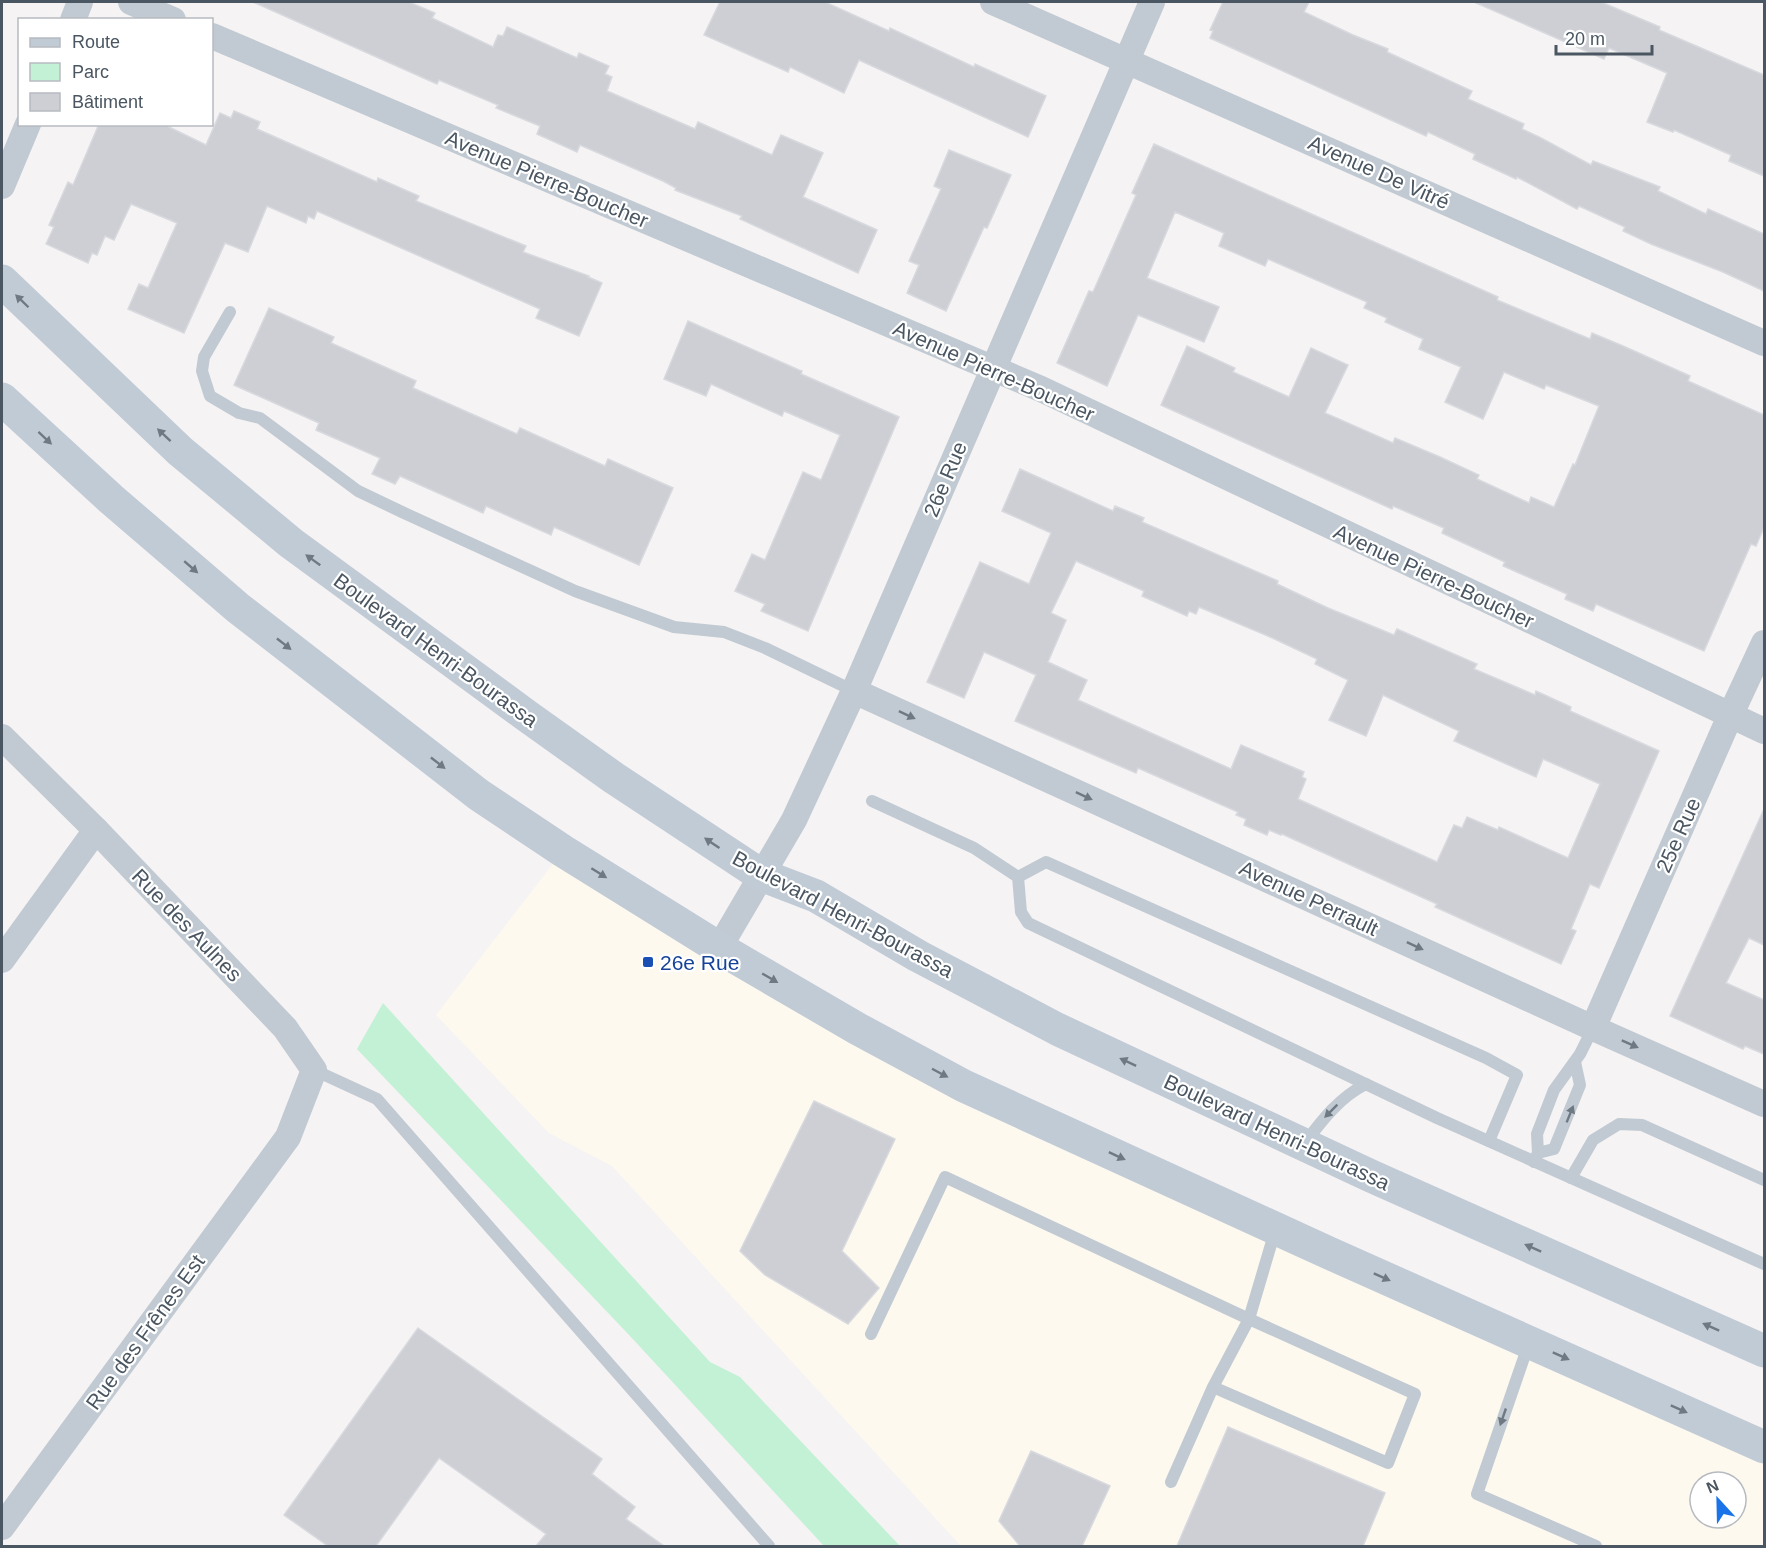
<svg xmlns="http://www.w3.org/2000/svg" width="1766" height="1548" viewBox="0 0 1766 1548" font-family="Arial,sans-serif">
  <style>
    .commercial { fill: #fdf9ef; fill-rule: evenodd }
    .green { fill: #c3f1d5 }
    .building { fill: #cdcfd5; stroke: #d7d9de; stroke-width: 1.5; fill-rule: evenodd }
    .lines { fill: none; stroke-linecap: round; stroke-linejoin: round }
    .service { stroke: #c1cad2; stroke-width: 12 }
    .minor { stroke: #c1cad2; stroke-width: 26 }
    .secondary { stroke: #c1cbd6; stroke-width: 33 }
    .oneway { fill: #6e7984 }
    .oneway2 { fill: #6e7983 }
    .transit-dot { fill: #1a4fb4; stroke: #fff; stroke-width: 2 }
    .labels { text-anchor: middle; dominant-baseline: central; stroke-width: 4.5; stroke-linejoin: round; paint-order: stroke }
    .street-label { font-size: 21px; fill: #4a5661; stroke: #fff }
    .transit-label { font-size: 21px; fill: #164399; stroke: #fff; text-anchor: start }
  </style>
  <rect width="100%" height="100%" fill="#f5f3f3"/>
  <path class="commercial" d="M 563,851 L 752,968 L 1764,1447 L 1764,1546 L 961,1546 L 612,1166 L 549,1133 L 436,1015 ZM 1700,1482 L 1736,1482 L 1736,1518 L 1700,1518 Z"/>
  <path class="green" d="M 383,1003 L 710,1362 L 740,1377 L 900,1546 L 824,1546 L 630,1336 L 357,1049 Z"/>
  <g class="building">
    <path d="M 253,2 L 409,2 L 435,13 L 432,18 L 493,47 L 498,35 L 503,36 L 507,27 L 577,58 L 579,53 L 609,66 L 605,74 L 612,77 L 607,91 L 695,129 L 698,122 L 772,155 L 781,135 L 823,153 L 803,197 L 877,230 L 858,273 L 740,219 L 742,216 L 675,190 L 676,188 L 663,181 L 580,145 L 577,152 L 537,134 L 540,126 L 496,108 L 498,105 L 439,80 L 437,84 Z"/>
    <path d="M 720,2 L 825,2 L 889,31 L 890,28 L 974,67 L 975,64 L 1046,96 L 1028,137 L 859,60 L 844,93 L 790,67 L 788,72 L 704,35 Z"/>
    <path d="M 1223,2 L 1309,2 L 1304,12 L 1353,35 L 1388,49 L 1387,52 L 1472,91 L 1468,99 L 1524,124 L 1522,129 L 1541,138 L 1591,165 L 1593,161 L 1660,187 L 1658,191 L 1706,214 L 1708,209 L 1764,234 L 1764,291 L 1723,272 L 1651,244 L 1623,231 L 1625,227 L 1579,206 L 1577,209 L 1517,177 L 1516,179 L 1473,159 L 1475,154 L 1428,132 L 1426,136 L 1210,38 L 1213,31 L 1210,30 Z"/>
    <path d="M 1474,2 L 1601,2 L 1660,27 L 1659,30 L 1764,75 L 1764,176 L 1729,161 L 1731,155 L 1674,130 L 1673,132 L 1647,122 L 1667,73 L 1609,48 L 1604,59 Z"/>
    <path d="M 234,111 L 260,122 L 257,129 L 377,182 L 378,178 L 419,196 L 416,201 L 526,246 L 523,252 L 589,276 L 588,277 L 602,283 L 579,336 L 536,318 L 540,309 L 317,211 L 314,219 L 308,216 L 306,223 L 267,206 L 248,252 L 225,243 L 184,333 L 128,309 L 139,284 L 148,288 L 177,223 L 131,204 L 114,240 L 105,236 L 97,255 L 92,253 L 88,263 L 46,244 L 54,227 L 49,225 L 68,182 L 73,185 L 99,124 L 163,124 L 206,145 L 220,113 L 231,118 Z"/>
    <path d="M 1154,144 L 1498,297 L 1497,300 L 1590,339 L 1592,333 L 1623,346 L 1690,376 L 1688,381 L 1764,415 L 1764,527 L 1756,546 L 1751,544 L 1704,651 L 1596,604 L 1593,611 L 1565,599 L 1567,594 L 1503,566 L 1505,562 L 1442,533 L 1444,528 L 1393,506 L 1392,509 L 1161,405 L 1187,346 L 1235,368 L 1233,372 L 1289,397 L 1311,348 L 1348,365 L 1325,413 L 1393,443 L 1395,438 L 1440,457 L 1479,475 L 1477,479 L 1529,503 L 1531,497 L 1554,507 L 1573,464 L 1575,465 L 1599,406 L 1546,385 L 1544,389 L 1504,372 L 1483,419 L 1445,402 L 1461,367 L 1419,349 L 1423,339 L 1385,322 L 1387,318 L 1364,308 L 1367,302 L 1268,259 L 1265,266 L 1219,246 L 1224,233 L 1175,212 L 1147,278 L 1219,307 L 1204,342 L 1138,315 L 1107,386 L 1057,363 L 1089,291 L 1093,292 L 1136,195 L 1132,193 Z"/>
    <path d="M 949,150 L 1011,175 L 987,228 L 984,227 L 946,311 L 907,293 L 919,265 L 909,261 L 941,189 L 934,186 Z"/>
    <path d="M 269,308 L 334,337 L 331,343 L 416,381 L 413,388 L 517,434 L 520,428 L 605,466 L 608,459 L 673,488 L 639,565 L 554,527 L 551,535 L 486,506 L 483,513 L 400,476 L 395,484 L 372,474 L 380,458 L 316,430 L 319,423 L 234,385 Z"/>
    <path d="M 688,321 L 799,370 L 802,371 L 801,374 L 899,417 L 808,631 L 761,611 L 765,604 L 735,591 L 752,554 L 765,560 L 803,472 L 821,480 L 840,435 L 784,411 L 782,416 L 711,384 L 706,396 L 664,379 Z"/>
    <path d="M 1020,469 L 1113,511 L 1115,506 L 1144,518 L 1142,522 L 1278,581 L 1277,584 L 1328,608 L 1394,635 L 1397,629 L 1477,664 L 1474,669 L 1535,695 L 1536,691 L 1571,707 L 1570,711 L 1659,751 L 1599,888 L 1590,884 L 1571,929 L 1576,931 L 1561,964 L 1435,907 L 1437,904 L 1282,834 L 1281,835 L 1269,830 L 1267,835 L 1244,825 L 1246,819 L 1236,815 L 1238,812 L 1138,768 L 1136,773 L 1015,721 L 1036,675 L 984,652 L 964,698 L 927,682 L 980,562 L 1029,584 L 1051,533 L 1002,511 ZM 1076,561 L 1144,591 L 1142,596 L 1187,616 L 1189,611 L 1196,614 L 1199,607 L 1268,636 L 1317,659 L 1315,664 L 1348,680 L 1329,720 L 1366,736 L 1383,695 L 1459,731 L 1454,741 L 1536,777 L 1543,759 L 1600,784 L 1568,858 L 1499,827 L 1498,830 L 1467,817 L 1462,828 L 1454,825 L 1437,862 L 1298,799 L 1306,779 L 1302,777 L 1304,772 L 1241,745 L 1231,769 L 1078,700 L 1087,680 L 1048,662 L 1066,620 L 1051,613 Z"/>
    <path d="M 1764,809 L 1764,945 L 1749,938 L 1726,983 L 1764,1000 L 1764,1054 L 1745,1046 L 1743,1049 L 1670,1016 Z"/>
    <path d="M 814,1101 L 895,1139 L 842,1251 L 879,1288 L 848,1324 L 765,1275 L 740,1251 Z"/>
    <path d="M 418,1328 L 602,1459 L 592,1474 L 635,1507 L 626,1519 L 664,1546 L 536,1546 L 546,1534 L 439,1458 L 376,1546 L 328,1546 L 284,1515 Z"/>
    <path d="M 1228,1427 L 1385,1493 L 1363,1546 L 1177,1546 Z"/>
    <path d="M 1031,1451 L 1110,1486 L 1082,1546 L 1020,1546 L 999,1521 Z"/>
  </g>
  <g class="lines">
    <g class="service">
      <path d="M 230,312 L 204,357 L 202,371 L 210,396 L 239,413 L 260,418 L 358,491 L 402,512 L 575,591 L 674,627 L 724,632 L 765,648 L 854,691"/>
      <path d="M 872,801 L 974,848 L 1018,877 L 1021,912 L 1028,923 L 1437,1118 L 1764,1264"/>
      <path d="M 1018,877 L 1046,862 L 1486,1058 L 1517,1075 L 1489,1141"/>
      <path d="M 314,1070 L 377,1099 L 769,1546"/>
      <path d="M 1305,1143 C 1322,1120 1340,1097 1366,1084"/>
      <path d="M 1538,1153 L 1554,1149 L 1580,1085 L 1575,1062"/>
      <path d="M 1534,1162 L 1538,1153 L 1537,1134 L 1554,1090 L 1580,1054 L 1593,1028"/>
      <path d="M 1571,1178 L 1593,1140 L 1619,1124 L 1642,1125 L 1764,1180"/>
      <path d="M 871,1334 L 945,1177 L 1249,1319 L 1275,1231"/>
      <path d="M 1529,1343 L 1477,1494 L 1596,1546"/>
      <path d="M 1171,1482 L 1213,1387 L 1249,1319 L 1415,1394 L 1388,1463 L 1213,1387"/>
    </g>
    <g class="minor">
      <path d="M 131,2 L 173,20"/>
      <path d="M 993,2 L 1764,343"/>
      <path d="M 73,20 L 80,2"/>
      <path d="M 212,36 L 1041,389 L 1764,731"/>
      <path d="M 2,186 L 28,124"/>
      <path d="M 854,691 L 1593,1028 L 1764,1104"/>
      <path d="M 2,737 L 96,830 L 285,1028 L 314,1070 L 288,1137 L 2,1527"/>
      <path d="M 719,948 L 794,820 L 854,691 L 1152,2"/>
      <path d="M 2,960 L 96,830"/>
      <path d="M 1593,1028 L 1730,716 L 1764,643"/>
    </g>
    <g class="secondary">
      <path d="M 2,281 L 180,451 L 291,543 L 527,716 L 614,778 L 761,875 L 816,896 L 918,956 L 1057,1029 L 1371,1176 L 1764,1351"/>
      <path d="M 2,399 L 111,499 L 238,608 L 479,795 L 563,851 L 719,948 L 858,1029 L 964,1086 L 1329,1253 L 1764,1447"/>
    </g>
  </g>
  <defs><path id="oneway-solid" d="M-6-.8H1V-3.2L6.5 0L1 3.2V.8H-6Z" transform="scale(1.5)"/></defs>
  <g class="oneway">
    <use href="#oneway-solid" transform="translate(22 301) rotate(-136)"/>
    <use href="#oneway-solid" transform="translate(164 435) rotate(-137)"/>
    <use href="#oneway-solid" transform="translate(45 438) rotate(43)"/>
    <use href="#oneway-solid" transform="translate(313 560) rotate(-144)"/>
    <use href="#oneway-solid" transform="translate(191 567) rotate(41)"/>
    <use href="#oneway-solid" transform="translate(284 644) rotate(38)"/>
    <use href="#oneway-solid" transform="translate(438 763) rotate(38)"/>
    <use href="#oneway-solid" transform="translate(712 843) rotate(-146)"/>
    <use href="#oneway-solid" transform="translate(599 873) rotate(32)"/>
    <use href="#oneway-solid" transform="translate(770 978) rotate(30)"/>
    <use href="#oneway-solid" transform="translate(1128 1062) rotate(-155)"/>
    <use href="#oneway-solid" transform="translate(940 1073) rotate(28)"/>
    <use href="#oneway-solid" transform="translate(1117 1156) rotate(25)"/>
    <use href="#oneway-solid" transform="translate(1533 1248) rotate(-156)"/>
    <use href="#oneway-solid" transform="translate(1382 1277) rotate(24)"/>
    <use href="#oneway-solid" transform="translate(1711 1327) rotate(-156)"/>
    <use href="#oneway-solid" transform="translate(1561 1356) rotate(24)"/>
    <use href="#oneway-solid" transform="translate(1679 1409) rotate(24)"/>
  </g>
  <g class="oneway2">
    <use href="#oneway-solid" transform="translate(907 715) rotate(25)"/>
    <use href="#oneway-solid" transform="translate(1084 796) rotate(25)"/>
    <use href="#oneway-solid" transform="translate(1415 946) rotate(25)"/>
    <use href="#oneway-solid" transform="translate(1630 1044) rotate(24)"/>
    <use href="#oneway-solid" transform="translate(1331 1111) rotate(135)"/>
    <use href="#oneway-solid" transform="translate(1570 1114) rotate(-68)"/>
    <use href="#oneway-solid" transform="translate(1503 1417) rotate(109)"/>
  </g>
  <rect class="transit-dot" x="642" y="956" width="12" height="12" rx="3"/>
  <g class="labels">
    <g class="street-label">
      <text transform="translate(1379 172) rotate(24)">Avenue De Vitré</text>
      <text transform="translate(547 179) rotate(23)">Avenue Pierre-Boucher</text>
      <text transform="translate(994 371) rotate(24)">Avenue Pierre-Boucher</text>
      <text transform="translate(945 479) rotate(-67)">26e Rue</text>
      <text transform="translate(1434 576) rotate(25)">Avenue Pierre-Boucher</text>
      <text transform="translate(436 650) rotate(36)">Boulevard Henri-Bourassa</text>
      <text transform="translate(1678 835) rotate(-66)">25e Rue</text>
      <text transform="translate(1309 898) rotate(25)">Avenue Perrault</text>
      <text transform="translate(843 914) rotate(28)">Boulevard Henri-Bourassa</text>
      <text transform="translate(187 925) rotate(46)">Rue des Aulnes</text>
      <text transform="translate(1277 1132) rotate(25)">Boulevard Henri-Bourassa</text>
      <text transform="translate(145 1332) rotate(-54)">Rue des Frênes Est</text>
    </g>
    <g class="transit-label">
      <text x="660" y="962">26e Rue</text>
    </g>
  </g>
  <rect width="1766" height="1548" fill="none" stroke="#4a5661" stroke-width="6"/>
  <rect x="18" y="18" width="195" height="108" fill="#ffffff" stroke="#b7bbc0" stroke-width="1.5"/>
  <rect x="30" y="38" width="30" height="9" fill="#c1cbd6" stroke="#b7bbc0" stroke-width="1.5"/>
  <text x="72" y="48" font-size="18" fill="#4a5661">Route</text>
  <rect x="30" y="63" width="30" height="18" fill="#c3f1d5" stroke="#b7bbc0" stroke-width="1.5"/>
  <text x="72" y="78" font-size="18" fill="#4a5661">Parc</text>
  <rect x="30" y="93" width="30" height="18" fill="#cdcfd5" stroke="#b7bbc0" stroke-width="1.5"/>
  <text x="72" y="108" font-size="18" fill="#4a5661">Bâtiment</text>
  <g transform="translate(1718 1500) rotate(338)"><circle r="28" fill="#ffffff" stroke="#b7bbc0" stroke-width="1.5"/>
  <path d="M0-4.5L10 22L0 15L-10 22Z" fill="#1a73e8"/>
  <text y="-9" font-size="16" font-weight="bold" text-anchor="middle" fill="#4a5661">N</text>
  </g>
  <path d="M1556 45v9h96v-9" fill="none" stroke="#4a5661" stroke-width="3"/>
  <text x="1565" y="45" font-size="18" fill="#4a5661" stroke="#ffffff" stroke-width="4.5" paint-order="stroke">20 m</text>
</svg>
